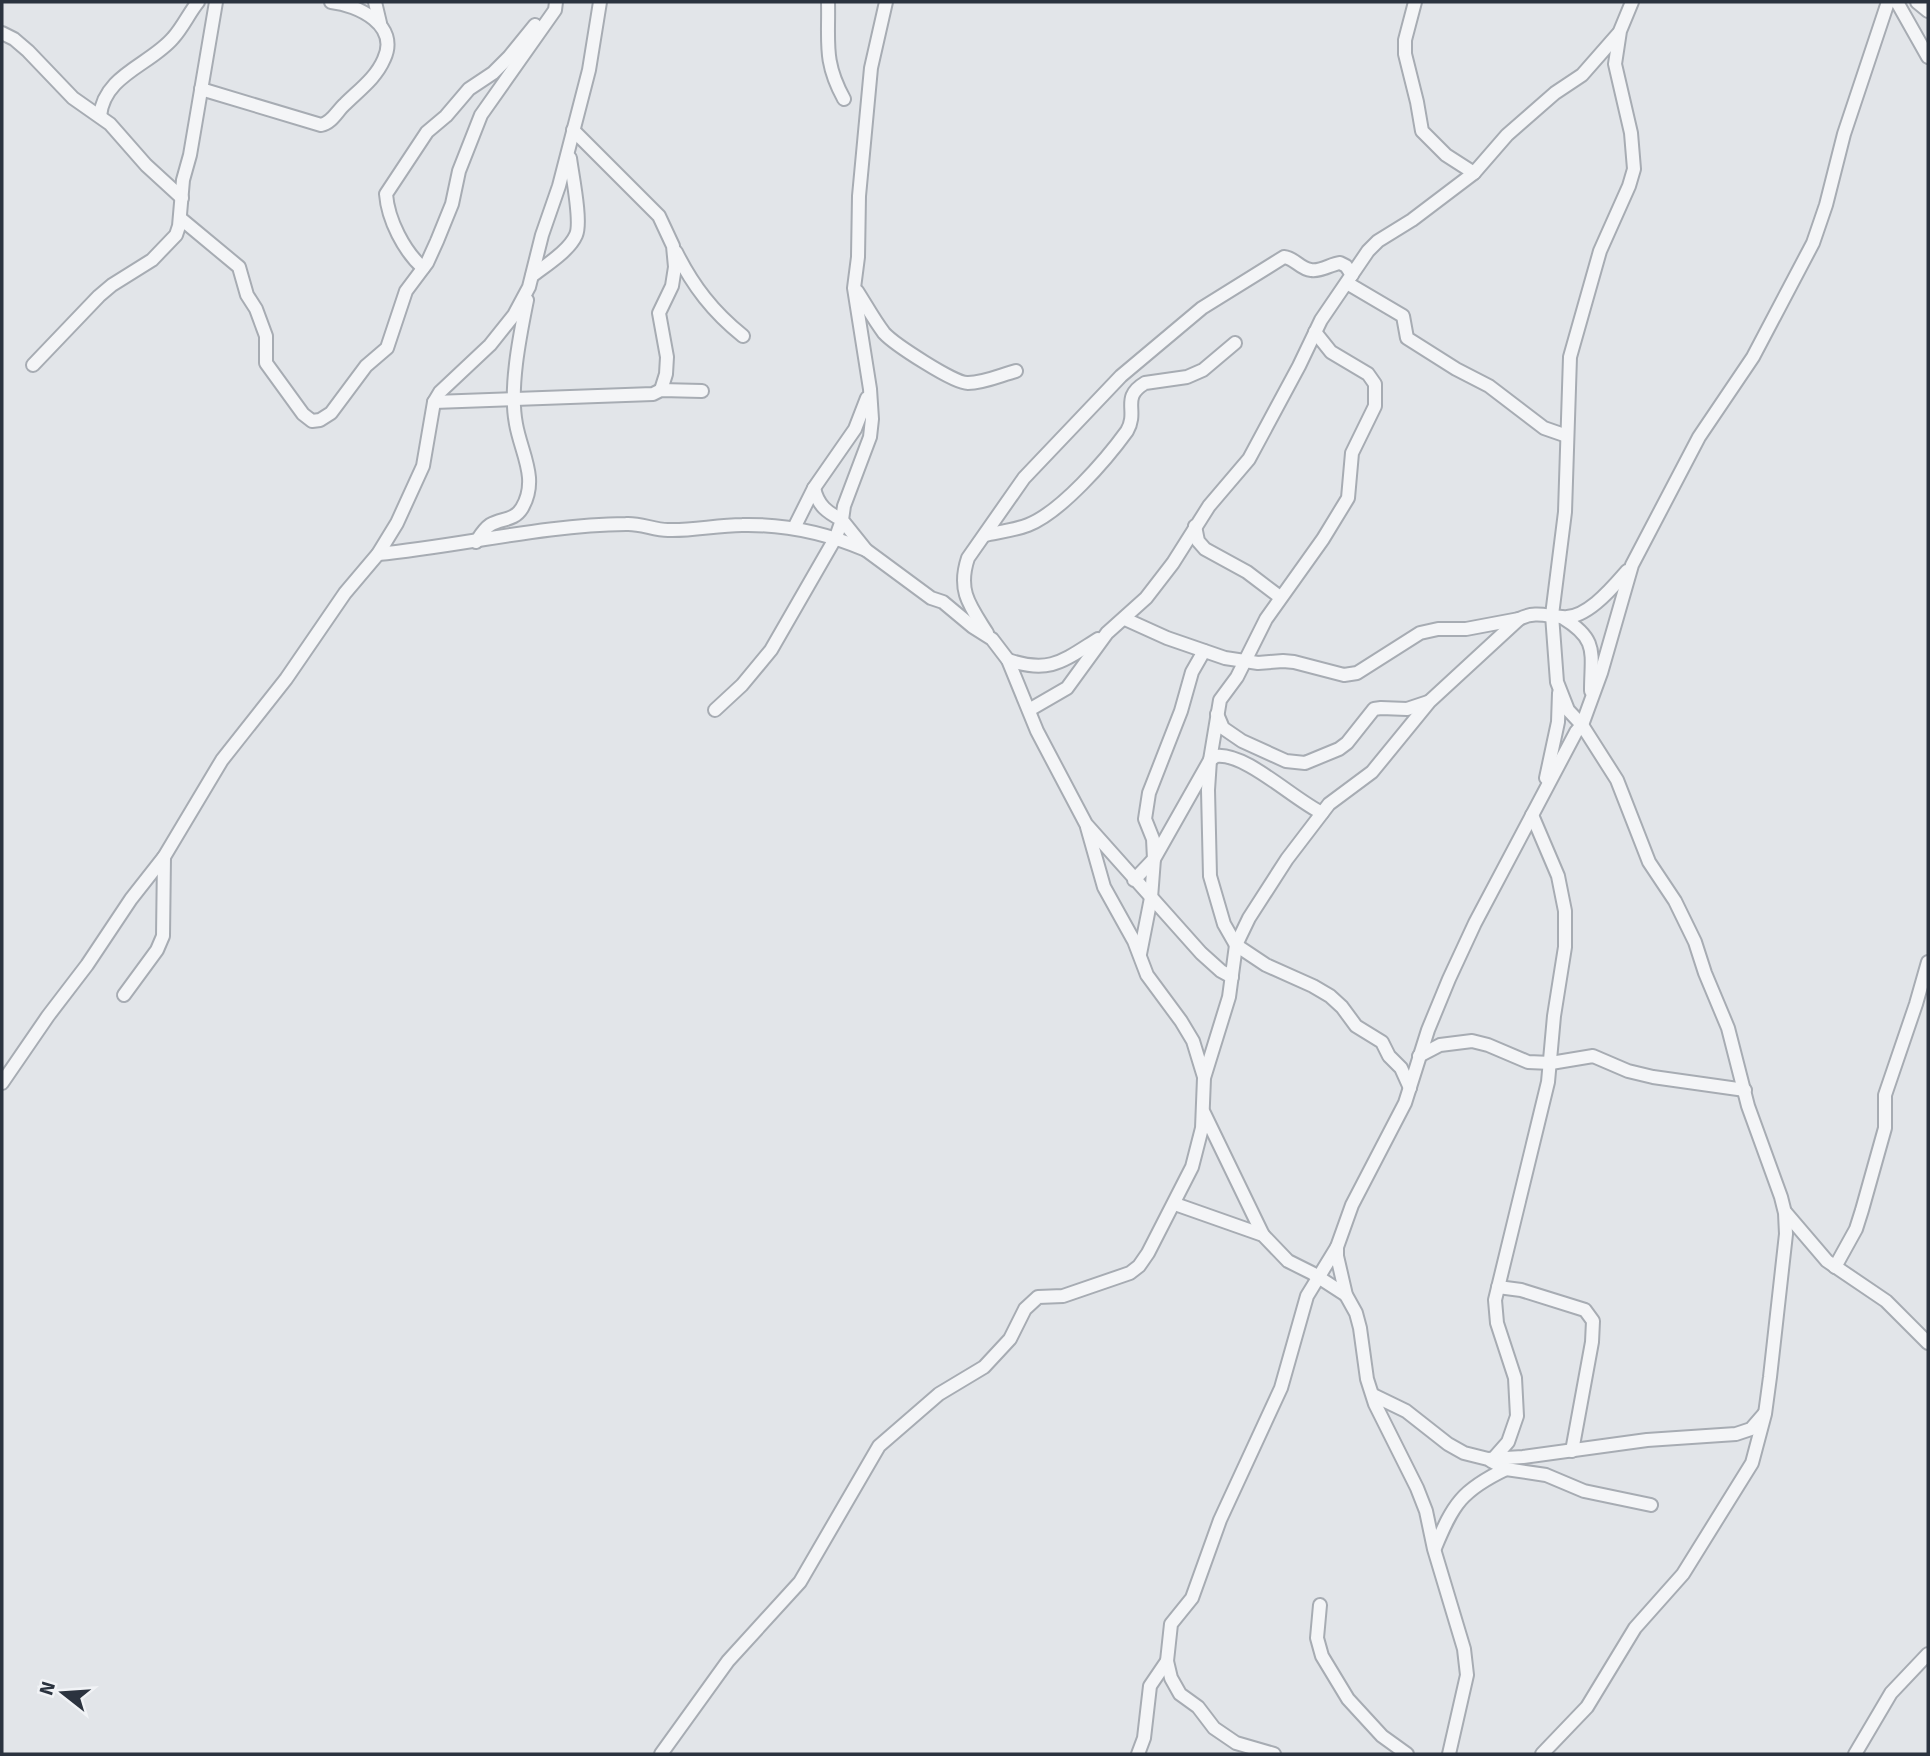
<svg xmlns="http://www.w3.org/2000/svg" width="1930" height="1756" viewBox="0 0 1930 1756" font-family="Signika,sans-serif">
  <style>
    .lines { fill: none; stroke-linecap: round; stroke-linejoin: round }
    .minor-casing { stroke: #a7acb3; stroke-width: 16 }
    .minor { stroke: #f4f5f7; stroke-width: 12 }
  </style>
  <rect width="100%" height="100%" fill="#e2e5e9"/>
  <g class="lines">
    <g class="minor-casing">
      <g id="minor">
        <path d="M 375,2 L 380,23"/>
        <path d="M 828,2 C 829,42 823,61 844,99"/>
        <path d="M 886,2 L 871,68 L 859,196 L 858,257 L 854,288 L 870,389 L 872,419 L 870,437 L 844,506 L 842,520 L 866,550 L 931,598 L 943,602 L 973,627 L 992,639 L 1008,660 L 1037,731 L 1086,824 L 1201,953 L 1221,971 L 1232,977"/>
        <path d="M 1415,2 L 1405,40 L 1405,54 L 1417,102 L 1422,131 L 1446,155 L 1474,173"/>
        <path d="M 1897,2 L 1928,57"/>
        <path d="M 1917,2 L 1928,11"/>
        <path d="M 2,33 L 14,39 L 28,51 L 73,98 L 110,124 L 146,165 L 182,198"/>
        <path d="M 201,89 L 321,125 C 332,123 337,111 345,104 C 359,90 376,78 384,59 C 400,25 358,5 331,2"/>
        <path d="M 100,116 C 104,75 150,65 173,38 C 183,27 189,13 198,2"/>
        <path d="M 573,130 L 659,216 L 673,246 L 675,267 L 672,286 L 659,313 L 667,357 L 666,374 L 661,390"/>
        <path d="M 180,218 L 239,267 L 247,295 L 256,309 L 266,336 L 266,363 L 303,414 L 312,421 L 320,420 L 331,413 L 366,366 L 387,348 L 406,291 L 427,263 L 437,241 L 452,204 L 459,171 L 481,115 L 555,10 L 556,2"/>
        <path d="M 676,252 C 693,286 713,312 743,336"/>
        <path d="M 423,268 C 404,251 388,220 386,194 L 427,132 L 446,116 L 469,89 L 493,73 L 509,57 L 535,25"/>
        <path d="M 532,276 C 546,265 569,251 576,235 C 582,222 572,174 570,158"/>
        <path d="M 1347,283 L 1403,316 L 1407,338 L 1456,369 L 1489,386 L 1544,428 L 1567,436"/>
        <path d="M 857,291 C 866,305 874,320 884,333 C 894,344 955,384 968,383 C 984,383 1001,375 1016,371"/>
        <path d="M 1315,332 L 1331,352 L 1368,374 L 1375,384 L 1375,406 L 1352,453 L 1348,498 L 1323,539 L 1266,619 L 1237,677 L 1220,700 L 1210,760 L 1208,790 L 1210,876 L 1224,924 L 1236,945 L 1266,965 L 1313,986 L 1330,996 L 1342,1007 L 1356,1026 L 1382,1042 L 1389,1056 L 1401,1068 L 1410,1088"/>
        <path d="M 33,365 L 99,296 L 112,285 L 152,260 L 176,235 L 179,226 L 183,180 L 190,155 L 216,2"/>
        <path d="M 434,402 L 653,394 L 661,390 L 702,391"/>
        <path d="M 1195,526 L 1198,541 L 1205,549 L 1247,572 L 1280,597"/>
        <path d="M 794,528 L 814,488 L 855,429 L 867,398"/>
        <path d="M 985,535 C 999,532 1015,530 1028,525 C 1061,512 1106,460 1127,431 C 1139,410 1120,398 1145,383 L 1187,377 L 1203,370 L 1235,343"/>
        <path d="M 476,542 C 480,536 484,529 490,525 C 502,518 514,521 522,508 C 539,479 521,453 516,424 C 509,388 520,335 527,300"/>
        <path d="M 378,554 C 461,546 542,525 626,524 C 640,523 654,530 668,530 C 692,531 717,525 742,525 C 786,524 826,533 866,550"/>
        <path d="M 1563,618 C 1599,640 1591,653 1591,691"/>
        <path d="M 1125,619 L 1167,638 L 1225,658 L 1258,663 L 1283,661 L 1294,662 L 1344,675 L 1357,673 L 1420,633 L 1438,629 L 1466,629 L 1519,619"/>
        <path d="M 987,633 C 970,606 957,591 968,558 L 1024,478 L 1121,376 L 1202,308 L 1284,257 C 1295,258 1300,269 1311,270 C 1320,272 1331,264 1340,263 L 1346,266 L 1352,275"/>
        <path d="M 1008,660 C 1050,674 1063,661 1098,639"/>
        <path d="M 715,710 L 742,685 L 771,650 L 836,537 L 842,520 C 827,512 818,506 814,488"/>
        <path d="M 1029,710 L 1067,688 L 1107,633 L 1146,598 L 1173,563 L 1209,506 L 1249,459 L 1299,366 L 1321,320 L 1368,251 L 1378,241 L 1412,220 L 1474,173 L 1507,135 L 1555,93 L 1582,75 L 1618,34"/>
        <path d="M 1217,714 L 1223,728 L 1242,741 L 1286,761 L 1305,763 L 1339,749 L 1347,743 L 1374,709 L 1381,708 L 1407,709 L 1428,702"/>
        <path d="M 1546,778 L 1558,722 L 1559,693"/>
        <path d="M 1087,827 L 1104,887 L 1134,941 L 1147,975 L 1181,1021 L 1193,1041 L 1204,1077"/>
        <path d="M 1134,880 L 1154,859 L 1210,760 L 1216,756 C 1245,752 1293,799 1322,813"/>
        <path d="M 1140,954 L 1151,898 L 1154,859 L 1153,839 L 1145,819 L 1149,793 L 1181,711 L 1192,672 L 1204,651"/>
        <path d="M 124,995 L 157,950 L 163,936 L 164,857"/>
        <path d="M 1419,1056 L 1440,1045 L 1472,1041 L 1488,1045 L 1528,1062 L 1551,1063 L 1593,1056 L 1628,1071 L 1653,1077 L 1745,1090"/>
        <path d="M 2,1083 L 48,1016 L 87,965 L 131,899 L 164,857 L 222,760 L 286,679 L 345,593 L 378,554 L 397,523 L 423,466 L 434,402 L 440,392 L 490,345 L 514,315 L 529,287 L 542,235 L 559,186 L 589,70 L 600,2"/>
        <path d="M 1204,1113 L 1263,1235"/>
        <path d="M 1175,1204 L 1263,1235 L 1288,1261 L 1312,1273 L 1346,1295"/>
        <path d="M 1786,1213 L 1827,1261 L 1886,1301 L 1928,1343"/>
        <path d="M 1835,1267 L 1856,1229 L 1862,1210 L 1885,1128 L 1885,1095 L 1916,1004 L 1928,962"/>
        <path d="M 1498,1287 L 1521,1290 L 1585,1310 L 1593,1321 L 1592,1342 L 1572,1451"/>
        <path d="M 1373,1395 L 1406,1411 L 1448,1444 L 1464,1453 L 1488,1459 L 1523,1457 L 1647,1440 L 1736,1434 L 1751,1429 L 1764,1414"/>
        <path d="M 1493,1459 L 1508,1442 L 1517,1416 L 1515,1378 L 1497,1323 L 1495,1300 L 1548,1082 L 1554,1016 L 1565,947 L 1565,911 L 1558,876 L 1532,815"/>
        <path d="M 1491,1461 L 1506,1469 L 1546,1475 L 1584,1491 L 1651,1505"/>
        <path d="M 1435,1548 C 1453,1504 1462,1490 1506,1469"/>
        <path d="M 1320,1605 L 1317,1638 L 1322,1656 L 1348,1699 L 1382,1736 L 1407,1754"/>
        <path d="M 1167,1661 L 1171,1678 L 1180,1694 L 1198,1707 L 1214,1728 L 1236,1743 L 1274,1754"/>
        <path d="M 661,1754 L 728,1661 L 800,1582 L 879,1446 L 939,1394 L 984,1367 L 1010,1339 L 1025,1309 L 1038,1297 L 1063,1296 L 1130,1273 L 1139,1266 L 1148,1253 L 1192,1167 L 1202,1128 L 1204,1078 L 1229,997 L 1236,945 L 1249,918 L 1287,859 L 1329,804 L 1372,772 L 1430,701 L 1519,619 C 1535,611 1546,616 1562,617 C 1586,620 1613,587 1627,571"/>
        <path d="M 1138,1754 L 1144,1738 L 1150,1686 L 1167,1661 L 1171,1624 L 1192,1598 L 1220,1520 L 1281,1388 L 1307,1296 L 1337,1247"/>
        <path d="M 1449,1754 L 1467,1675 L 1464,1649 L 1434,1549 L 1426,1511 L 1417,1488 L 1375,1404 L 1367,1379 L 1360,1328 L 1356,1313 L 1346,1295 L 1337,1256 L 1337,1247 L 1352,1205 L 1405,1103 L 1428,1030 L 1449,979 L 1475,923 L 1576,732 L 1582,725 L 1601,673 L 1632,565 L 1699,437 L 1753,357 L 1813,243 L 1826,205 L 1844,134 L 1888,2"/>
        <path d="M 1542,1754 L 1587,1707 L 1635,1628 L 1683,1574 L 1752,1463 L 1765,1414 L 1770,1377 L 1786,1234 L 1785,1213 L 1781,1197 L 1748,1106 L 1728,1028 L 1705,973 L 1695,942 L 1675,901 L 1649,862 L 1617,780 L 1582,725 L 1568,710 L 1557,682 L 1552,615 L 1565,512 L 1570,357 L 1600,251 L 1629,186 L 1634,169 L 1631,133 L 1615,64 L 1620,31 L 1632,2"/>
        <path d="M 1855,1754 L 1891,1693 L 1928,1654"/>
      </g>
    </g>
    <use href="#minor" class="minor"/>
  </g>
  <rect width="1930" height="1756" fill="none" stroke="#2b333f" stroke-width="7"/>
  <g transform="translate(63 1693) rotate(287)" stroke="#f1f3f6" stroke-width="5" paint-order="stroke">
  <path d="M0-5L12 26L0 18L-12 26Z" fill="#2b333f"/>
  <text y="-10" font-size="19" font-weight="bold" text-anchor="middle" fill="#2b333f">N</text>
  </g>
</svg>
